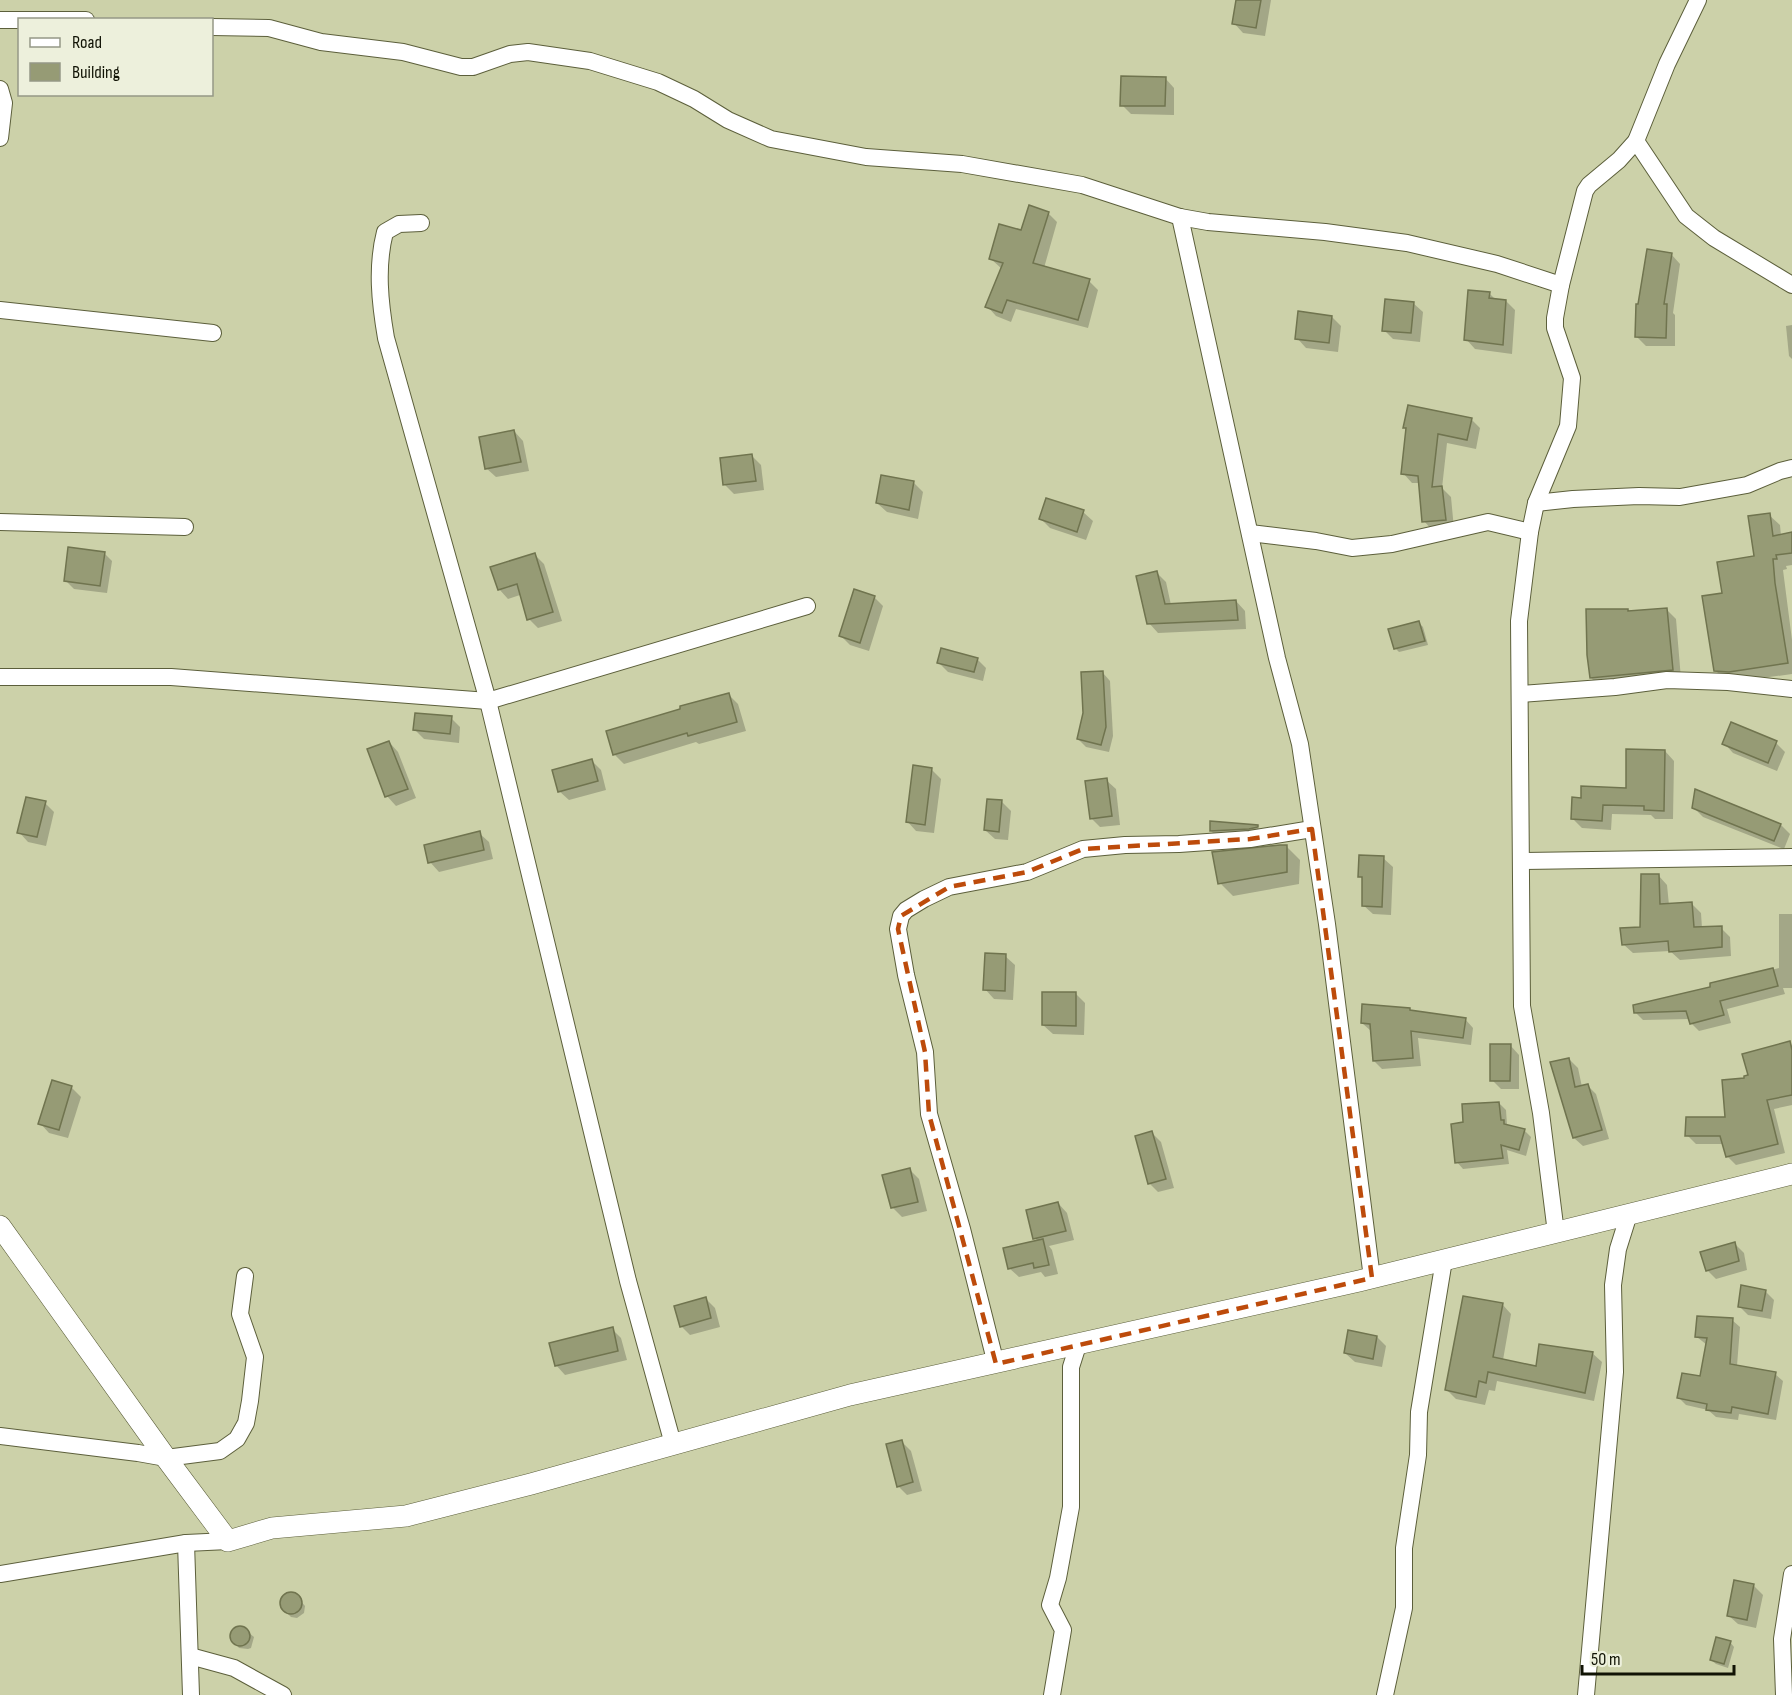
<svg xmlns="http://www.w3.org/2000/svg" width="1792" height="1695" viewBox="0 0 1792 1695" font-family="'Sofia Sans Condensed',sans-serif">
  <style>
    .shadow { fill: #0003 }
    .building { fill: #969b75; stroke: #70744f; stroke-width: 1.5 }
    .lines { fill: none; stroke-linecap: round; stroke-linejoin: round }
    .minor-casing { stroke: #5c5f3b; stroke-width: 18 }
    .tertiary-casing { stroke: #5c5f3b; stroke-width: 22 }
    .minor { stroke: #fff; stroke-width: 16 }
    .tertiary { stroke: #fff; stroke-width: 21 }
    .marked { fill: none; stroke: #bd4b0b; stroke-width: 4.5; stroke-dasharray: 12 8; stroke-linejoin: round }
  </style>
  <rect width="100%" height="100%" fill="#ccd1a9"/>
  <g class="shadow">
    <path d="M 1238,0 L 1271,0 L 1265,36 L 1243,33 L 1234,23 Z"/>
    <path d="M 1165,78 L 1174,88 L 1174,115 L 1131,114 L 1122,105 Z"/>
    <path d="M 1048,213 L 1057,222 L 1044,268 L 1089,281 L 1098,290 L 1088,328 L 1016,309 L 1011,322 L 996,316 L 987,306 L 1002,269 L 991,259 L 1022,232 Z"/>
    <path d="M 1671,254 L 1680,264 L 1673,313 L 1675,315 L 1675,346 L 1646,346 L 1637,337 Z"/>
    <path d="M 1489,293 L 1496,300 L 1506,301 L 1515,310 L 1512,354 L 1475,349 L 1466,339 Z"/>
    <path d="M 1413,303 L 1423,312 L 1420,342 L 1393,339 L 1384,330 Z"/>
    <path d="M 1332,317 L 1341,326 L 1338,352 L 1306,348 L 1297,338 Z"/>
    <path d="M 1792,325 L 1792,359 L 1789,356 L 1786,326 Z"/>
    <path d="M 1471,419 L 1480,428 L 1476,449 L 1447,443 L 1442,488 L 1451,497 L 1454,529 L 1433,531 L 1424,521 L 1420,483 L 1412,483 L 1403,473 L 1407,430 L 1405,427 Z"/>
    <path d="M 514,431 L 523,441 L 529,471 L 496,477 L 486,468 Z"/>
    <path d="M 752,456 L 761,465 L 764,490 L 734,494 L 724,484 Z"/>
    <path d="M 914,483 L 923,492 L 918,519 L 887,512 L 877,503 Z"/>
    <path d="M 1083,512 L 1093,521 L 1086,540 L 1050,528 L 1041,519 Z"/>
    <path d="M 1769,515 L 1780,525 L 1781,536 L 1792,534 L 1792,565 L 1786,566 L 1787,569 L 1783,570 L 1792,640 L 1792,674 L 1740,681 L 1726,681 L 1715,670 L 1723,594 L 1756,557 Z"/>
    <path d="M 104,553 L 112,561 L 107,593 L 74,589 L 66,581 Z"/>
    <path d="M 535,555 L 544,564 L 562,621 L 538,628 L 529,619 L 520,595 L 508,599 L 499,589 Z"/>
    <path d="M 1157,573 L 1166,582 L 1171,605 L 1236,601 L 1245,611 L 1246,629 L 1158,633 L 1149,623 Z"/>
    <path d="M 874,597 L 883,606 L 869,651 L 850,645 L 841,636 Z"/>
    <path d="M 1666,609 L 1676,619 L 1681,679 L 1600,687 L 1591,678 L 1629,612 Z"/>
    <path d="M 1419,623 L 1423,627 L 1428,645 L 1399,652 L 1395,648 Z"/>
    <path d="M 977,659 L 986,668 L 983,681 L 948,672 L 939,663 Z"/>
    <path d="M 1103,673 L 1110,681 L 1113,736 L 1109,752 L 1086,747 L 1078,739 Z"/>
    <path d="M 729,695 L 738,704 L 746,731 L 699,744 L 696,742 L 624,764 L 615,755 L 608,732 Z"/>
    <path d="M 451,718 L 460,727 L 459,743 L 424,739 L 415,730 Z"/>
    <path d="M 389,742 L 398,752 L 416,798 L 396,806 L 387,796 Z"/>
    <path d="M 1724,743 L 1776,743 L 1785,752 L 1777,771 L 1733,753 Z"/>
    <path d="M 1665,751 L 1674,761 L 1673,819 L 1655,819 L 1651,815 L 1612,814 L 1611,830 L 1582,828 L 1573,819 L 1628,790 Z"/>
    <path d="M 592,761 L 601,770 L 606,790 L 569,800 L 559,791 Z"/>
    <path d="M 931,769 L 941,779 L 934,833 L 916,831 L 907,821 Z"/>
    <path d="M 1106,780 L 1116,789 L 1120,825 L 1100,827 L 1091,818 Z"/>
    <path d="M 1696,791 L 1781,825 L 1790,834 L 1784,849 L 1703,817 L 1693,807 Z"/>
    <path d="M 1001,801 L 1011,811 L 1008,840 L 995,839 L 985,830 Z"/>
    <path d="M 45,803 L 54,812 L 46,846 L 28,842 L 19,832 Z"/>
    <path d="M 1257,827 L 1261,831 L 1215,835 L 1211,831 Z"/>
    <path d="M 479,833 L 489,842 L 493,859 L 439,872 L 430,862 Z"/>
    <path d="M 1287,847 L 1300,860 L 1299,884 L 1233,896 L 1220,883 Z"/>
    <path d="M 1383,858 L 1393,867 L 1391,915 L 1373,914 L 1363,905 L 1364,880 L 1360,876 Z"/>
    <path d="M 1658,875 L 1667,885 L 1669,905 L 1691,903 L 1701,913 L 1702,928 L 1721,928 L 1730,937 L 1731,956 L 1680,960 L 1670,951 L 1633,953 L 1623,944 L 1641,928 Z"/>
    <path d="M 1779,914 L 1792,914 L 1792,988 L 1783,988 L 1785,994 L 1727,1009 L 1731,1023 L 1699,1031 L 1691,1023 L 1690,1019 L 1643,1020 L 1635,1012 L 1712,988 L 1712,985 L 1779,968 Z"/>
    <path d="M 1005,956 L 1015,965 L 1013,1000 L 994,999 L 985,989 Z"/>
    <path d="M 1076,994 L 1085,1003 L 1084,1035 L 1053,1034 L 1043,1025 Z"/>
    <path d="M 1409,1009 L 1412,1012 L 1465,1019 L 1473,1028 L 1471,1045 L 1418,1038 L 1421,1066 L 1382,1069 L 1374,1061 L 1371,1031 L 1362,1023 Z"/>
    <path d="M 1789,1043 L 1792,1045 L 1792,1105 L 1774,1109 L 1785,1153 L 1736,1165 L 1727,1156 L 1724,1144 L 1696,1144 L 1687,1135 L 1726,1118 L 1746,1079 Z"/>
    <path d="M 1510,1045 L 1519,1055 L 1519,1089 L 1501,1089 L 1492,1080 Z"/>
    <path d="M 1569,1059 L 1578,1068 L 1582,1087 L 1587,1085 L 1596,1094 L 1609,1139 L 1583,1146 L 1574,1138 Z"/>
    <path d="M 71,1087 L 81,1097 L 68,1138 L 49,1133 L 40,1123 Z"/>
    <path d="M 1499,1103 L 1506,1110 L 1507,1125 L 1524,1130 L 1531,1137 L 1526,1156 L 1507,1150 L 1509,1164 L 1463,1169 L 1457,1162 L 1465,1123 Z"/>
    <path d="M 1152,1133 L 1161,1142 L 1174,1188 L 1158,1192 L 1149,1183 Z"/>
    <path d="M 909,1169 L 919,1179 L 927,1211 L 902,1217 L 893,1208 Z"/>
    <path d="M 1058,1203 L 1067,1213 L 1074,1240 L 1049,1246 L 1052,1250 L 1058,1274 L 1045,1277 L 1041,1272 L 1019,1277 L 1009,1268 L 1038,1242 L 1035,1238 Z"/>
    <path d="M 1735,1244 L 1744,1253 L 1747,1270 L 1716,1279 L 1707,1270 Z"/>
    <path d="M 1765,1291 L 1774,1300 L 1771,1319 L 1748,1315 L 1739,1306 Z"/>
    <path d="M 706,1299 L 715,1308 L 720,1327 L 690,1335 L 681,1326 Z"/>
    <path d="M 1502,1304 L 1511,1314 L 1503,1360 L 1538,1368 L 1592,1353 L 1602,1362 L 1594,1401 L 1497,1381 L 1495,1391 L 1489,1390 L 1485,1405 L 1456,1399 L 1447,1390 Z"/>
    <path d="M 1732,1320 L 1740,1327 L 1737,1366 L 1775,1374 L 1783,1381 L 1776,1420 L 1739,1414 L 1738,1420 L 1716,1417 L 1708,1410 L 1686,1405 L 1678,1397 L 1701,1378 L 1707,1345 L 1697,1337 Z"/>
    <path d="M 612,1329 L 621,1338 L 627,1360 L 565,1375 L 556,1365 Z"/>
    <path d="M 1377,1337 L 1386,1346 L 1382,1367 L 1355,1362 L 1345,1353 Z"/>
    <path d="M 902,1442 L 911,1451 L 922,1491 L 907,1495 L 898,1486 Z"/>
    <path d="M 1753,1585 L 1763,1595 L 1756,1628 L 1738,1624 L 1728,1615 Z"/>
    <path d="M 289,1593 L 295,1594 L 305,1606 L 304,1613 L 297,1618 L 291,1617 L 283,1609 L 281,1600 Z"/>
    <path d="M 237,1627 L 243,1628 L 254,1637 L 251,1648 L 248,1649 L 239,1648 L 231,1637 L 233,1629 Z"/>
    <path d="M 1730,1642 L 1734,1647 L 1728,1668 L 1716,1664 L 1711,1660 Z"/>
  </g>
  <g class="building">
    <path d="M 1236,0 L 1261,0 L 1256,28 L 1232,24 Z"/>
    <path d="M 1121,76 L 1166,77 L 1165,106 L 1120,106 Z"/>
    <path d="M 1029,205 L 1049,212 L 1033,263 L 1090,279 L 1078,320 L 1007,300 L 1002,313 L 985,307 L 1003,263 L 989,259 L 999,224 L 1021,230 Z"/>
    <path d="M 1647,249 L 1672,253 L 1664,304 L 1667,304 L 1666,338 L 1635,337 L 1636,304 L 1638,304 Z"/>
    <path d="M 1468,290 L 1490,292 L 1489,298 L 1506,300 L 1503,345 L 1464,340 Z"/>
    <path d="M 1385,299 L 1414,302 L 1411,333 L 1382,331 Z"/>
    <path d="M 1298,311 L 1332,316 L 1329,343 L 1295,339 Z"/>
    <path d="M 1408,405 L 1472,418 L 1467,440 L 1438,434 L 1432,487 L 1442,486 L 1446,520 L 1422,522 L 1418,476 L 1401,474 L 1406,428 L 1403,428 Z"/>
    <path d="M 514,430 L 521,462 L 485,469 L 479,437 Z"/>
    <path d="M 752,454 L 756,481 L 723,485 L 720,458 Z"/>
    <path d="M 881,475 L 914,481 L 909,510 L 876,503 Z"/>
    <path d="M 1046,498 L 1084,510 L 1077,532 L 1039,519 Z"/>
    <path d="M 1770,513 L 1773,536 L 1792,532 L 1792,553 L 1776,555 L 1777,559 L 1773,559 L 1775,583 L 1788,663 L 1729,672 L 1714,671 L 1702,596 L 1722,593 L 1717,562 L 1754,556 L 1748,516 Z"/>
    <path d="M 68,547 L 105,552 L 100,586 L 64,581 Z"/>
    <path d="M 535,553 L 553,612 L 527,620 L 517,584 L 498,590 L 490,567 Z"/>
    <path d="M 1157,571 L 1165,604 L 1236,600 L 1238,620 L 1147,624 L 1136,576 Z"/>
    <path d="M 854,589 L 875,596 L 860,643 L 839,636 Z"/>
    <path d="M 1667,608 L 1673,670 L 1590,678 L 1587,655 L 1586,609 L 1628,609 L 1628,611 Z"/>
    <path d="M 1419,621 L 1425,641 L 1394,649 L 1388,629 Z"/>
    <path d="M 941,648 L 978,658 L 974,672 L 937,663 Z"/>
    <path d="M 1103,671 L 1106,727 L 1101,745 L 1077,739 L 1083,713 L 1081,672 Z"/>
    <path d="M 729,693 L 737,722 L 688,736 L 687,733 L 613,755 L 606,731 L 680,709 L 680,706 Z"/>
    <path d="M 415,713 L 452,716 L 450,734 L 413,730 Z"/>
    <path d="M 1731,722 L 1777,741 L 1768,763 L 1722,744 Z"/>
    <path d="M 389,741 L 408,789 L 385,797 L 367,749 Z"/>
    <path d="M 1626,749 L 1665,750 L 1664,811 L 1644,810 L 1644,806 L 1603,805 L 1602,821 L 1571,819 L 1572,797 L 1581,798 L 1581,786 L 1626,788 Z"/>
    <path d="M 592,759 L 598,781 L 558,792 L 552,770 Z"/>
    <path d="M 913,765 L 932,768 L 925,825 L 906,822 Z"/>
    <path d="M 1107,778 L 1112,816 L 1090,819 L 1085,781 Z"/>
    <path d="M 1695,789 L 1781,824 L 1774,841 L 1692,808 Z"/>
    <path d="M 26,797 L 46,801 L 37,837 L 17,833 Z"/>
    <path d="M 987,799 L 1002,800 L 999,832 L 984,830 Z"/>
    <path d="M 1210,821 L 1258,825 L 1258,827 L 1249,829 L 1210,831 Z"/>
    <path d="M 480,831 L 484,850 L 428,863 L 424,845 Z"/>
    <path d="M 1280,845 L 1287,845 L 1287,872 L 1218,884 L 1212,852 Z"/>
    <path d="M 1359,855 L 1384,856 L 1382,907 L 1362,906 L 1362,877 L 1358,877 Z"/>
    <path d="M 1641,874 L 1659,874 L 1660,904 L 1692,902 L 1694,927 L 1722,926 L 1722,947 L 1669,952 L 1668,941 L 1622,945 L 1620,928 L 1640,927 Z"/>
    <path d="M 985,953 L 1006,954 L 1005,991 L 983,990 Z"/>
    <path d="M 1773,968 L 1778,986 L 1720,1001 L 1724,1015 L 1690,1024 L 1686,1011 L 1634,1013 L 1633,1005 L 1710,987 L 1710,983 Z"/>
    <path d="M 1042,992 L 1076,992 L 1076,1026 L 1042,1025 Z"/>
    <path d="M 1362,1004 L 1410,1008 L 1410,1010 L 1466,1018 L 1463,1038 L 1411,1031 L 1413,1058 L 1373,1061 L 1370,1024 L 1361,1023 Z"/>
    <path d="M 1790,1041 L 1792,1050 L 1792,1095 L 1767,1100 L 1778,1144 L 1726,1157 L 1720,1136 L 1685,1136 L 1686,1117 L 1725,1117 L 1722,1080 L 1744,1078 L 1744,1076 L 1748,1075 L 1742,1054 Z"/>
    <path d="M 1490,1044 L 1511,1044 L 1510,1081 L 1490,1081 Z"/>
    <path d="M 1569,1058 L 1575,1087 L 1588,1084 L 1602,1130 L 1573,1138 L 1550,1062 Z"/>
    <path d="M 52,1080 L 72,1086 L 59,1130 L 38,1124 Z"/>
    <path d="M 1499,1102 L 1501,1120 L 1504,1120 L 1504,1124 L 1525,1129 L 1519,1150 L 1501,1145 L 1503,1158 L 1455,1163 L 1451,1124 L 1463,1122 L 1462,1104 Z"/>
    <path d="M 1152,1131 L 1166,1179 L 1148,1184 L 1135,1136 Z"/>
    <path d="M 910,1168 L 918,1202 L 891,1208 L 882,1175 Z"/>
    <path d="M 1058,1202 L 1066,1231 L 1033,1239 L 1026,1210 Z"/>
    <path d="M 1043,1239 L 1049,1265 L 1034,1268 L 1033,1263 L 1008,1269 L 1003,1248 Z"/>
    <path d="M 1735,1242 L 1739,1261 L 1706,1271 L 1700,1252 Z"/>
    <path d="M 1741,1285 L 1766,1290 L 1762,1311 L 1738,1307 Z"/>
    <path d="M 1463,1296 L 1503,1303 L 1493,1357 L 1536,1366 L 1539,1344 L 1593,1352 L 1585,1393 L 1488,1372 L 1486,1383 L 1479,1381 L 1476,1397 L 1445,1390 Z"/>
    <path d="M 706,1297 L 711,1318 L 680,1327 L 674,1306 Z"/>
    <path d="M 1697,1316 L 1733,1318 L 1730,1364 L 1776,1372 L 1768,1414 L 1732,1407 L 1731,1413 L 1706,1410 L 1707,1404 L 1677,1398 L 1682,1373 L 1700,1376 L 1707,1338 L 1695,1337 Z"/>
    <path d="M 613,1327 L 618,1351 L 555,1366 L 549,1343 Z"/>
    <path d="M 1348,1330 L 1377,1336 L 1373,1359 L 1344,1353 Z"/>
    <path d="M 902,1440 L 913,1482 L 897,1487 L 886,1444 Z"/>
    <path d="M 1734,1580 L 1754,1584 L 1747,1620 L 1727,1616 Z"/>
    <circle cx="291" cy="1603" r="11"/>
    <circle cx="240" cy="1636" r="10"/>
    <path d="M 1716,1637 L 1731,1641 L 1724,1664 L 1710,1660 Z"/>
  </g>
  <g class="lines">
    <g class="minor-casing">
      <g id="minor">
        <path d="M 0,20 L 86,20"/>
        <path d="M 212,27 L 269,28 L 321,42 L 403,52 L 461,67 L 473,67 L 510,54 L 528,52 L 590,61 L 658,82 L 694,99 L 728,120 L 771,139 L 866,157 L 962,164 L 1082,185 L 1180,217 L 1208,222 L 1325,232 L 1407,243 L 1497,264 L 1561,285"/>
        <path d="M 0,89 L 4,103 L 0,138"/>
        <path d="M 1636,141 L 1686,216 L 1714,238 L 1792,285"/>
        <path d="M 1180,217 L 1277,658 L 1300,744 L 1327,924 L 1372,1278"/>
        <path d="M 421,223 L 399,224 L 385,232 C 376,267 380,303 386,338 L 488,701 L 628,1281 L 673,1444"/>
        <path d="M 0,310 L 213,333"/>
        <path d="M 1536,503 L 1573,499 L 1639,496 L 1680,497 L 1747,485 L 1780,471 L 1792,468"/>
        <path d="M 0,522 L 185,527"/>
        <path d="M 1250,533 L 1316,541 L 1352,548 L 1392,544 L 1488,522 L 1530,532"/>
        <path d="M 0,677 L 171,677 L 488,701 L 807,606"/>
        <path d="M 1521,694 L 1615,687 L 1667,680 L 1728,682 L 1792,689"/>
        <path d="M 1522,861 L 1792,857"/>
        <path d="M 1556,1233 L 1541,1113 L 1522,1006 L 1519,621 L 1530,532 L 1536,503 L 1568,426 L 1572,378 L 1555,328 L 1555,318 L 1561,285 L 1585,191 L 1589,185 L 1619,160 L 1636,141 L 1667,64 L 1698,0"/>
        <path d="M 996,1364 L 962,1229 L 929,1114 L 925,1052 L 906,975 L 898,929 L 901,916 L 906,910 L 924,899 L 949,887 L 1027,872 L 1083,849 L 1125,845 L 1179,844 L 1250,839 L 1312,829"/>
        <path d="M 0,1436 L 138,1453 L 166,1458 L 220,1451 L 237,1439 L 246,1423 L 250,1401 L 255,1357 L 240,1314 L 245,1276"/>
        <path d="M 186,1543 L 191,1695"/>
        <path d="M 0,1574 L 186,1543 L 228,1541"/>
        <path d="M 190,1656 L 234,1668 L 283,1695"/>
        <path d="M 1052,1695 L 1063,1630 L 1050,1605 L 1058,1578 L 1071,1507 L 1071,1367 L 1078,1345"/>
        <path d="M 1385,1695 L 1404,1608 L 1404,1548 L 1418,1455 L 1419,1412 L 1444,1260"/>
        <path d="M 1586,1695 L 1615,1372 L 1613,1285 L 1618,1249 L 1629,1214"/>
        <path d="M 1784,1695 L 1782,1639 L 1792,1574"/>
      </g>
    </g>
    <g class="tertiary-casing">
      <path id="tertiary" d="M 0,1226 L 166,1458 L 228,1541 L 272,1528 L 406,1516 L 531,1484 L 850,1395 L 1359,1281 L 1792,1174"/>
    </g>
    <use href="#minor" class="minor"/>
    <use href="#tertiary" class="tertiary"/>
  </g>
  <path class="marked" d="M 1312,829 L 1372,1278 L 996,1364 L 929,1114 L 925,1052 L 898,929 L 901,916 L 949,887 L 1027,872 L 1083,849 L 1250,839 Z"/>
  <rect x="18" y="18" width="195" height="78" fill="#edf0dc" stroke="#959886" stroke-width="1.5"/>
  <rect x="30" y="38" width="30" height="9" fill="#ffffff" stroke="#959886" stroke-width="1.5"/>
  <text x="72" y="48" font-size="18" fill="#111305">Road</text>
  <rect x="30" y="63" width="30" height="18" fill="#969b75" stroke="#959886" stroke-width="1.5"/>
  <text x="72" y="78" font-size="18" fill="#111305">Building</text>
  <path d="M1582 1665v9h152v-9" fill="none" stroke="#111305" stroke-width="3"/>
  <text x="1591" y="1665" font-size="18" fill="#111305" stroke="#edf0dc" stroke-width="4.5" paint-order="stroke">50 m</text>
</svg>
